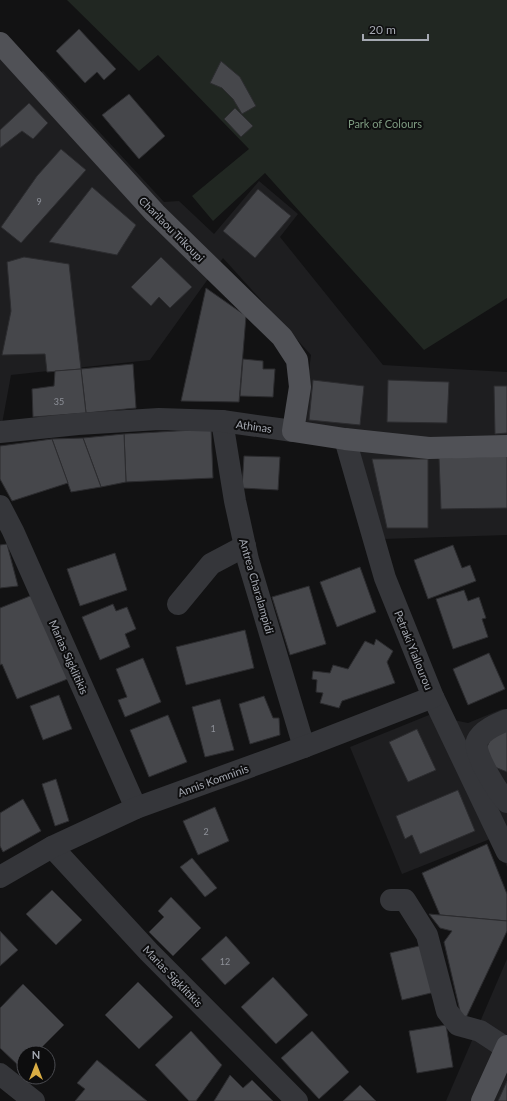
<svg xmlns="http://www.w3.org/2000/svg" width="507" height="1101" viewBox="0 0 507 1101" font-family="Lato,sans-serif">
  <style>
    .built { fill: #1e1e20 }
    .green { fill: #212722 }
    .building { fill: #46474b; stroke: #2c2c2f }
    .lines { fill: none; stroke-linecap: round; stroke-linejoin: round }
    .minor { stroke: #35363a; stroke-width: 22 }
    .major { stroke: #505156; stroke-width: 22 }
    .labels { text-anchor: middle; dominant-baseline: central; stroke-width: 4; stroke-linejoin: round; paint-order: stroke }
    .number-label { font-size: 9px; fill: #8d9098 }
    .park-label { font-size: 11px; fill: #7e9b81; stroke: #0d0d0e }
    .street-label { font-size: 11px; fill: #a5a9b2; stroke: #0d0d0e }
  </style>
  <rect width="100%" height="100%" fill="#121213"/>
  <g class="built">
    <path d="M 0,43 L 31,77 L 43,71 L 164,202 L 179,201 L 214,234 L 259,181 L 298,214 L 280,237 L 383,365 L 507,372 L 507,438 L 423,440 L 302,426 L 311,355 L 223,258 L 150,360 L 11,375 L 2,424 L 0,424 Z"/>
    <path d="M 358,449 L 507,452 L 507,535 L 384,539 Z"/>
    <path d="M 502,709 L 507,710 L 507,867 L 495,837 L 402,874 L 350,747 L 429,715 L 468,723 Z"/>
    <path d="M 507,959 L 507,1101 L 446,1101 Z"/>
  </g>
  <path class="green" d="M 67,0 L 507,0 L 507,298 L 424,350 L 265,173 L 213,221 L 192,196 L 249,149 L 158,55 L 139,71 Z"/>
  <g class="building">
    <path d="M 79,29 L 116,69 L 104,80 L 97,72 L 85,83 L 56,51 Z"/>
    <path d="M 221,61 L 240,77 L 256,106 L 242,114 L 233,99 L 222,88 L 210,83 Z"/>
    <path d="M 129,94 L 165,136 L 139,159 L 102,115 Z"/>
    <path d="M 29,103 L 48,123 L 33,139 L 22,131 L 0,148 L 0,130 Z"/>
    <path d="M 235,108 L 253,126 L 241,137 L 224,119 Z"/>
    <path d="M 61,149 L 86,170 L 21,243 L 1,227 L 37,176 Z"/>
    <path d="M 92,187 L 136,225 L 117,255 L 49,242 Z"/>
    <path d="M 258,189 L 291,216 L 255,258 L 223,231 Z"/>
    <path d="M 24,257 L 69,264 L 81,369 L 47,372 L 45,354 L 2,355 L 11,311 L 7,262 Z"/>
    <path d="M 161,257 L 192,287 L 170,308 L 159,297 L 151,306 L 131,287 Z"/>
    <path d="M 206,288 L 246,316 L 239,402 L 181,401 Z"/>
    <path d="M 243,359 L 263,361 L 263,369 L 275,369 L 273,397 L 240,396 Z"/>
    <path d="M 133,364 L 136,408 L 86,413 L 81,369 Z"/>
    <path d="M 81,369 L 86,413 L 33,417 L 32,389 L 54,386 L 55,371 Z"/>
    <path d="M 313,380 L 364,386 L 360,425 L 309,420 Z"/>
    <path d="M 388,380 L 449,382 L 447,423 L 387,422 Z"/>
    <path d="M 494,386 L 507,386 L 507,433 L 495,434 Z"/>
    <path d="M 211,429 L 213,478 L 126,482 L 124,434 Z"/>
    <path d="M 124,434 L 126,482 L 101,487 L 83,438 Z"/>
    <path d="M 83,438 L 101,487 L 71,492 L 52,439 Z"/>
    <path d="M 52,439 L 68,483 L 12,501 L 0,479 L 0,446 Z"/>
    <path d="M 244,456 L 280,457 L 278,490 L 242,488 Z"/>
    <path d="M 507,456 L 507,508 L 441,509 L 439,458 Z"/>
    <path d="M 372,459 L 428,459 L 428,528 L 387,528 Z"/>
    <path d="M 7,544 L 18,586 L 0,588 L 0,545 Z"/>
    <path d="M 453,545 L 462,568 L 470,565 L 476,581 L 428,599 L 414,560 Z"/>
    <path d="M 115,553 L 127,590 L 80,606 L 67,569 Z"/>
    <path d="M 360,567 L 376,612 L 337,627 L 320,582 Z"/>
    <path d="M 309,586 L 326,644 L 290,655 L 272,597 Z"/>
    <path d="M 464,590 L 468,601 L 479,597 L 486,618 L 482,619 L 488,637 L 453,649 L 436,599 Z"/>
    <path d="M 35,594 L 70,678 L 17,699 L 2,664 L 0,665 L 0,608 Z"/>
    <path d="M 113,604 L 116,611 L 127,607 L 136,629 L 125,634 L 130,647 L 100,660 L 82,617 Z"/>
    <path d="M 245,630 L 254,668 L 186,685 L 176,647 Z"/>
    <path d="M 376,639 L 393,651 L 387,662 L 395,683 L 342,701 L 339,708 L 320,703 L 323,693 L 316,692 L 317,680 L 312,679 L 313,671 L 330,673 L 333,665 L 348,669 L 365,641 L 374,645 Z"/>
    <path d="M 489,653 L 505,689 L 468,705 L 453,669 Z"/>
    <path d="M 143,658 L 161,702 L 125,717 L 118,700 L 127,697 L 116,669 Z"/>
    <path d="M 59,695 L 72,729 L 43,740 L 30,706 Z"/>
    <path d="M 264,696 L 273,718 L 279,718 L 280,735 L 250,744 L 239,704 Z"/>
    <path d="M 220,699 L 234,750 L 205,757 L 192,707 Z"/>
    <path d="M 168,715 L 187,762 L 149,777 L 130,730 Z"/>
    <path d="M 507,728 L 507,772 L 490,765 L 485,751 L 494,732 Z"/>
    <path d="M 417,729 L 436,770 L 408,782 L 389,742 Z"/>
    <path d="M 56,779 L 69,821 L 55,826 L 42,784 Z"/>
    <path d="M 458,790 L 475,831 L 420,854 L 412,835 L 405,839 L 396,816 Z"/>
    <path d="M 23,799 L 41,831 L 3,852 L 0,846 L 0,813 Z"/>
    <path d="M 215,807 L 229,841 L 198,855 L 183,821 Z"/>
    <path d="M 487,844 L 507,894 L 507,921 L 440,915 L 422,873 Z"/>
    <path d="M 192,858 L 217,888 L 205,897 L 180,867 Z"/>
    <path d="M 52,890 L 82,920 L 56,945 L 26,914 Z"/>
    <path d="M 171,897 L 201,928 L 173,956 L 149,932 L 164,917 L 158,911 Z"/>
    <path d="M 429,914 L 507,921 L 507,931 L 463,1024 L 444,942 L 452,931 L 440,928 Z"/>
    <path d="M 0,931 L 18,950 L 0,966 Z"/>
    <path d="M 226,936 L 250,963 L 225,985 L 201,959 Z"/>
    <path d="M 423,945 L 435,992 L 402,1000 L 390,953 Z"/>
    <path d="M 273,977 L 308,1015 L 276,1044 L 241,1007 Z"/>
    <path d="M 138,982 L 173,1017 L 139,1049 L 105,1015 Z"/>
    <path d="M 23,984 L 64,1025 L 36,1053 L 24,1053 L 24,1065 L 21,1068 L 0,1048 L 0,1008 Z"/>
    <path d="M 446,1025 L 453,1067 L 417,1073 L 409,1031 Z"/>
    <path d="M 191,1031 L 222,1065 L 196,1101 L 189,1101 L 155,1065 Z"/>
    <path d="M 312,1031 L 349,1072 L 319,1099 L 281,1058 Z"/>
    <path d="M 97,1060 L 147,1101 L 75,1101 L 85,1089 L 77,1083 Z"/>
    <path d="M 230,1075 L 243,1088 L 252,1080 L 273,1101 L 214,1101 Z"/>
    <path d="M 507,1081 L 507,1101 L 498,1101 Z"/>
    <path d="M 360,1085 L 376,1101 L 343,1101 Z"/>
  </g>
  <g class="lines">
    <g class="minor">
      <path d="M 222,421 L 235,501 L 248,560 L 304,747"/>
      <path d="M 0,432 L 78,424 L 159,419 L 222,421 L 293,431"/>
      <path d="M 345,439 L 385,578 L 433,697 L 507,852"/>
      <path d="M 0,506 L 13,531 L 136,808"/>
      <path d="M 178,604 L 211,564 L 245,546"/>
      <path d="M 507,720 C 497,724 482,730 477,741 C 472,752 499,794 507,802"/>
      <path d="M 52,847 L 149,952 L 297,1101"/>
      <path d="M 0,877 L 52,847 L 136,808 L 304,747 L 433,697"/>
      <path d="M 391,900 L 405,900 L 427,935 L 447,1011 L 458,1025 L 480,1031 L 506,1048"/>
      <path d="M 0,1074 L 34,1101"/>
    </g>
    <g class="major">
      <path d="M 0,43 L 155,213 L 282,337 L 297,360 L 300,387 L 293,431 L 345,439 L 429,448 L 507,446"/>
      <path d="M 482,1101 L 507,1046"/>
    </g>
  </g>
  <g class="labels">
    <g class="number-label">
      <text x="39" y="201">9</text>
      <text x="59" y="401">35</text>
      <text x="213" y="728">1</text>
      <text x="206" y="831">2</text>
      <text x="225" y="961">12</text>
    </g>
    <g class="park-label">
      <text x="385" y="123">Park of Colours</text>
    </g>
    <g class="street-label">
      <text transform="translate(172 229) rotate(45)">Charilaou Trikoupi</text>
      <text transform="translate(254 426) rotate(8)">Athinas</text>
      <text transform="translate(257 586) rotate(74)">Antrea Charalampidi</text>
      <text transform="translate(414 650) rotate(68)">Petraki Yiallourou</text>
      <text transform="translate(69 657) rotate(66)">Marias Sigklitikis</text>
      <text transform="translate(213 780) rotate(-20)">Annis Komninis</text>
      <text transform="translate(173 976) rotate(46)">Marias Sigklitikis</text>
    </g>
  </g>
  <g transform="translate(36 1065)"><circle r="19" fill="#0d0d0e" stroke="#4a4b50"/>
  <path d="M0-3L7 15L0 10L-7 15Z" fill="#daad44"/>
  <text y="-6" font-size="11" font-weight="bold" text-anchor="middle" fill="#a5a9b2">N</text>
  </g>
  <path d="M363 34v6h65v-6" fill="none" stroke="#a5a9b2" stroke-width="2"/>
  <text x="369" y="34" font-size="12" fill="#a5a9b2" stroke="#0d0d0e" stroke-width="3" paint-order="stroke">20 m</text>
</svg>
